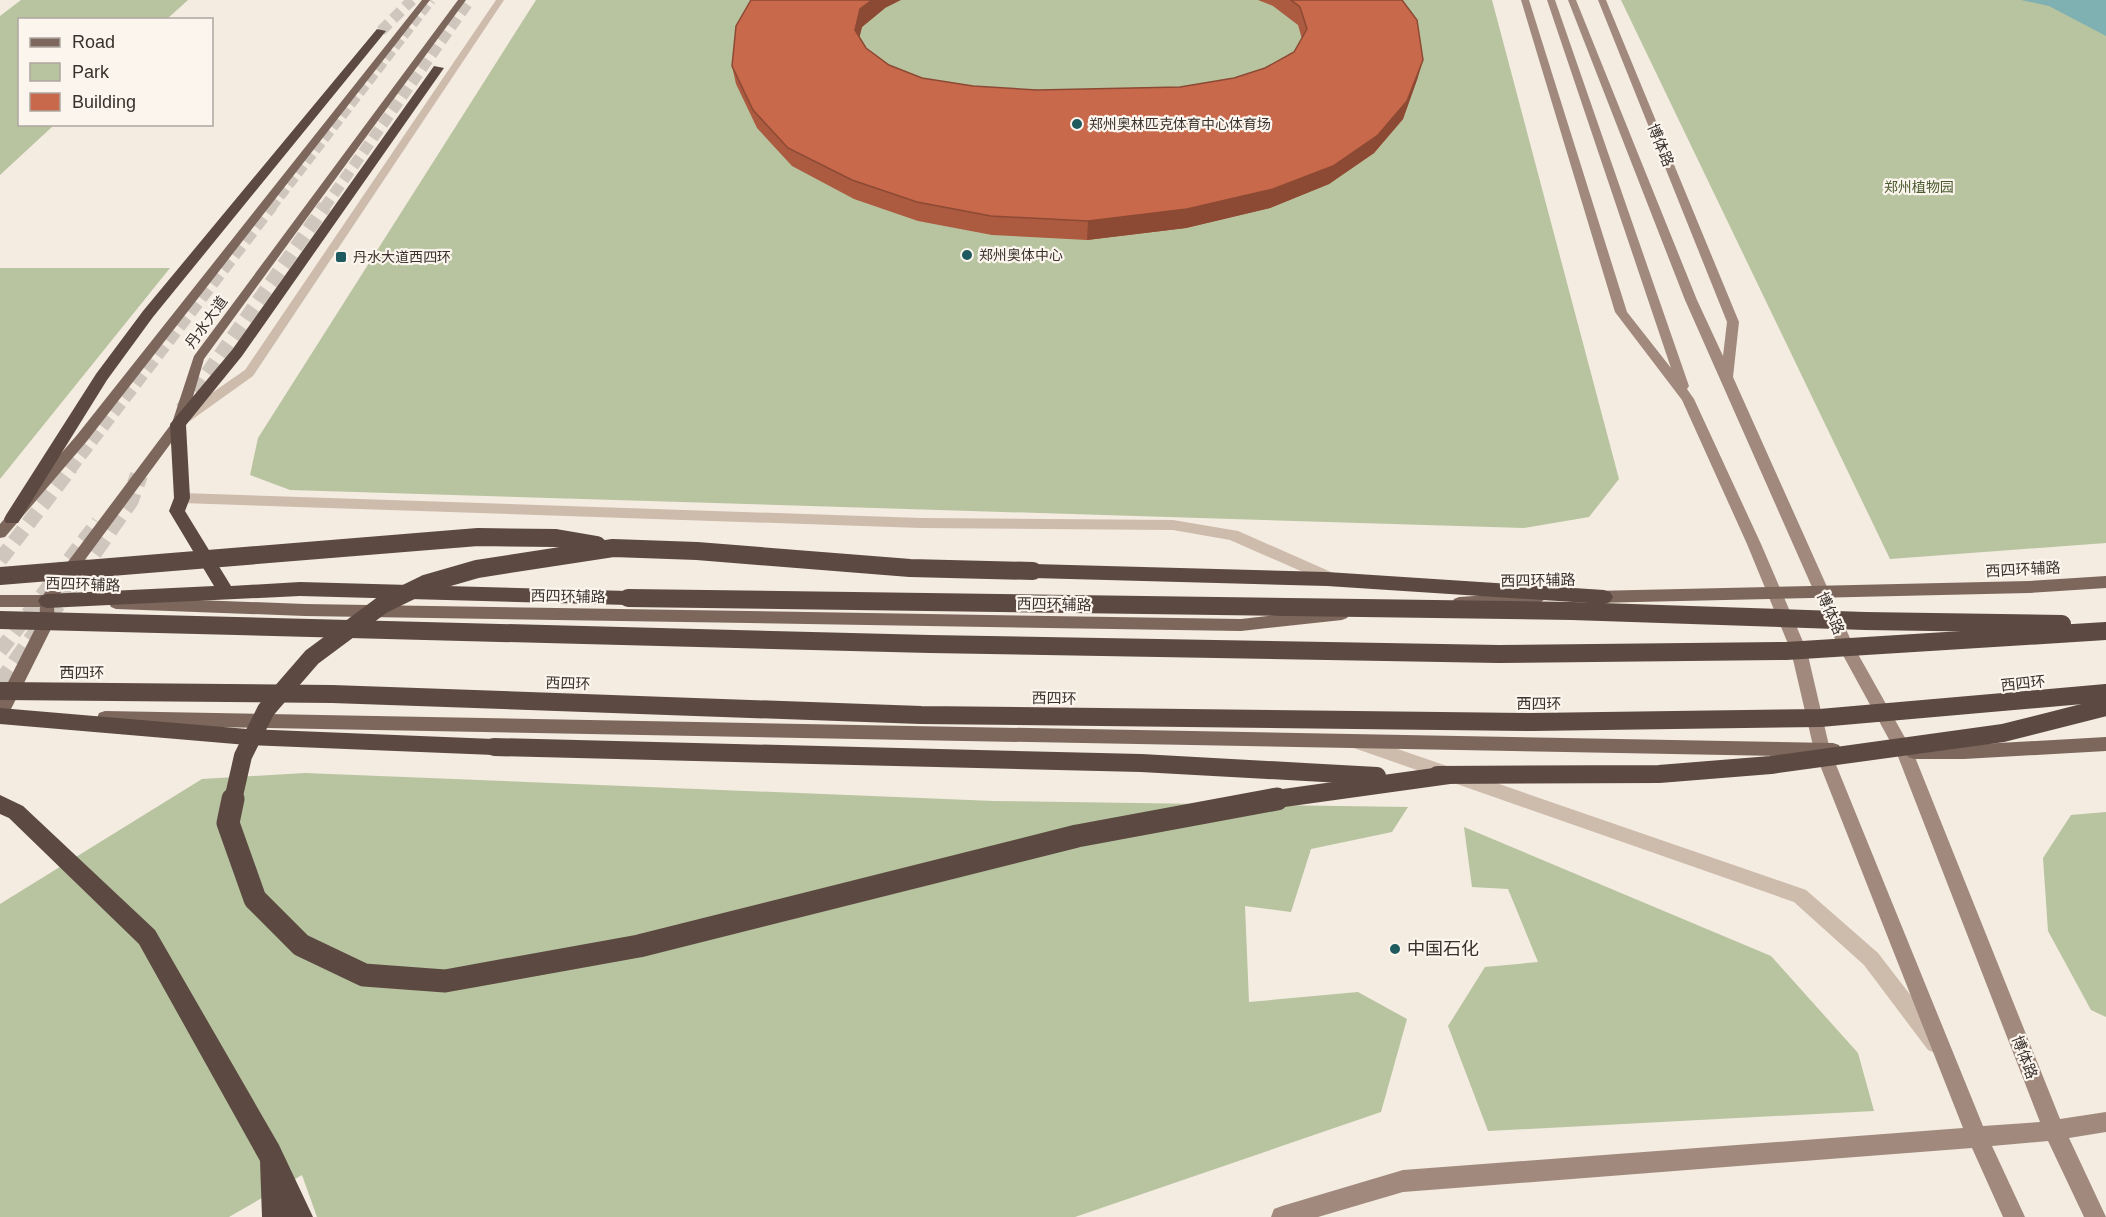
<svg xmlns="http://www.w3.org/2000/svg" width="2106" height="1217" viewBox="0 0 2106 1217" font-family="Arial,'Noto Sans SC',sans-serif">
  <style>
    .green { fill: #b8c4a0 }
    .water { fill: #7fb0b2 }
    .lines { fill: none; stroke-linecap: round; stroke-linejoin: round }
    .primary-tunnel-far2 { stroke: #cfc6bd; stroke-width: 10; stroke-dasharray: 10 4.5; stroke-linecap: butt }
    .primary-tunnel-far1 { stroke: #cfc6bd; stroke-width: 12; stroke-dasharray: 12 6; stroke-linecap: butt }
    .primary-tunnel { stroke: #cfc6bd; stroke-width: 15; stroke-dasharray: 15 8; stroke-linecap: butt }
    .highway-tunnel-far2 { stroke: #cfc6bd; stroke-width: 11; stroke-dasharray: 11 6; stroke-linecap: butt }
    .highway-tunnel-far1 { stroke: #cfc6bd; stroke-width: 14; stroke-dasharray: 14 8; stroke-linecap: butt }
    .highway-tunnel { stroke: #cfc6bd; stroke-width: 18; stroke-dasharray: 18 9; stroke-linecap: butt }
    .street { fill: #cdbbac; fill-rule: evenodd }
    .secondary { fill: #a18a7d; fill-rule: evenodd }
    .primary { fill: #7d675c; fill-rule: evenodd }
    .highway { fill: #5c4a42; fill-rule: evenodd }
    .highway-bridge-far1 { stroke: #5c4a42; stroke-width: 18 }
    .highway-bridge { stroke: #5c4a42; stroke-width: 23 }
    .wall { fill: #ac5a40 }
    .shaded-wall { fill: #8c4a34 }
    .building { fill: #c8694b; stroke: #8c4a34; stroke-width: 1.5 }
    .poi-dot { fill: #1f5a5e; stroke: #fbf5ee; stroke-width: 2 }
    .labels { text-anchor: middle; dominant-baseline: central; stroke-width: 4.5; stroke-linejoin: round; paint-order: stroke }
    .far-poi-label { font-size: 14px; fill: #3b302b; stroke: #fbf5ee; text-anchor: start }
    .far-park-label { font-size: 14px; fill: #4a5a2e; stroke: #fbf5ee }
    .street-label { font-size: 15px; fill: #3b302b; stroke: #fbf5ee }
    .near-poi-label { font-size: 18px; fill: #3b302b; stroke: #fbf5ee; text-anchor: start }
  </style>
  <rect width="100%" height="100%" fill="#f4ebe1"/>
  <g class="green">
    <path d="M 21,0 L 188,0 L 167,19 L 20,20 L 20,124 L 54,125 L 0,175 L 0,16 Z"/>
    <path d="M 536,0 L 1492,0 L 1619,479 L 1589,517 L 1524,528 L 290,490 L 250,475 L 258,438 Z"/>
    <path d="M 1621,0 L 2106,0 L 2106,543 L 1890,559 Z"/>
    <path d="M 0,268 L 170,268 L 0,479 Z"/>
    <path d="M 305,773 L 994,801 L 1408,807 L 1392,832 L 1311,849 L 1291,912 L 1245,906 L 1249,1002 L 1358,992 L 1407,1019 L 1381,1112 L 1075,1217 L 317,1217 L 302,1175 L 229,1217 L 0,1217 L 0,904 L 202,779 Z"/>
    <path d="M 2106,812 L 2106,1017 L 2091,1010 L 2048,931 L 2043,858 L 2071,815 Z"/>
    <path d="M 1464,827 L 1771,956 L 1858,1053 L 1874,1111 L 1488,1131 L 1448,1026 L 1485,967 L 1538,962 L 1508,889 L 1472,887 Z"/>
  </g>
  <path class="water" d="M 2021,0 L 2106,0 L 2106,36 L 2049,6 Z"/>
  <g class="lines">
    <path class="primary-tunnel-far2" d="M 271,208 L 431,0"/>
    <path class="primary-tunnel-far1" d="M 70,470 L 272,206"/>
    <g class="primary-tunnel">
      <path d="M 0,560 L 71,468"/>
      <path d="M 0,651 L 98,522"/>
    </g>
    <g class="highway-tunnel-far2">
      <path d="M 381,31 L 412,0"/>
      <path d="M 324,208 L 470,0"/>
    </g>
    <path class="highway-tunnel-far1" d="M 182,409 L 325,206"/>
    <path class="highway-tunnel" d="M 0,685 L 130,500 L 139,475"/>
    <g class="street">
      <path d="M 496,0 L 504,0 L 253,376 L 190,421 L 180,421 L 179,418 L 180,415 L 245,370 Z"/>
      <path d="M 182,493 L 921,518 L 1173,520 L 1238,531 L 1340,576 L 1342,580 L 1335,586 L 1230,540 L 1173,530 L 921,528 L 182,503 L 175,498 Z"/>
      <path d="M 1360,736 L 1806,890 L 1878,953 L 1942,1036 L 1945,1043 L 1942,1050 L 1935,1053 L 1928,1050 L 1864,965 L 1794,902 L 1354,748 L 1352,743 L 1354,738 Z"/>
    </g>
    <path class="secondary" d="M 1521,0 L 1529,0 L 1627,312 L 1671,368 L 1547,0 L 1555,0 L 1689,386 L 1687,389 L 1694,399 L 1761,544 L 1807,651 L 1830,750 L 1983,1126 L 2040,1122 L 1897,754 L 1839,648 L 1685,300 L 1568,0 L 1576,0 L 1697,300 L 1723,356 L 1727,322 L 1598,0 L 1606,0 L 1739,322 L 1733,377 L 1854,647 L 1913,752 L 2060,1119 L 2106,1112 L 2106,1132 L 2069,1138 L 2106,1217 L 2084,1217 L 2048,1141 L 1992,1146 L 2025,1217 L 2003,1217 L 1972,1148 L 1403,1192 L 1318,1217 L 1271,1217 L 1274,1209 L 1282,1206 L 1403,1170 L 1963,1128 L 1814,750 L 1791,651 L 1747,544 L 1682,400 L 1615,312 Z"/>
    <g class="primary">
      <path d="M 422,0 L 430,0 L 87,441 L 5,537 L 0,538 L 0,524 L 77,435 Z"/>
      <path d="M 458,0 L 466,0 L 204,359 L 185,424 L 59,595 L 66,601 L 64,605 L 54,607 L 55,621 L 6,719 L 0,721 L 0,698 L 39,621 L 40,607 L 0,607 L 0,595 L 43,595 L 172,423 L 194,356 Z"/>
      <path d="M 2106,576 L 2106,588 L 2029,593 L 1593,603 L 1586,597 L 1593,591 L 2029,581 Z"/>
      <path d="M 1539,592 L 1546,598 L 1539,604 L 1459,609 L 1454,607 L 1452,603 L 1454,599 L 1459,597 Z"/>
      <path d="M 116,597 L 305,604 L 1241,619 L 1342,608 L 1347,610 L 1350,614 L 1347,618 L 1342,620 L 1241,631 L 305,616 L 116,609 L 111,607 L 109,603 L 111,599 Z"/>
      <path d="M 105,711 L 1833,743 L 1839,745 L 1841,750 L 1839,755 L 1833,757 L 105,725 L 99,723 L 97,718 L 99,713 Z"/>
      <path d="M 2106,737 L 2106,751 L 1964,759 L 1914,759 L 1908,757 L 1906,752 L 1908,747 L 1914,745 L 1964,745 Z"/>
    </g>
    <g class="highway">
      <path d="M 377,29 L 386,31 L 153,317 L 107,380 L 18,523 L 6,523 L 4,519 L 6,515 L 96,374 L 143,311 Z"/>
      <path d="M 434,66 L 444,68 L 242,356 L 186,425 L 190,498 L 185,511 L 231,586 L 300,582 L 628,591 L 634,593 L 637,598 L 634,603 L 628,605 L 300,596 L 47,608 L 41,606 L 38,601 L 41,596 L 47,594 L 214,586 L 169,511 L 174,498 L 170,424 L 232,350 Z"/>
      <path d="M 1033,564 L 1327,572 L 1604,590 L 1610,592 L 1613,597 L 1610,602 L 1604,604 L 1327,586 L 1033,578 L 1027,576 L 1024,571 L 1027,566 Z"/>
      <path d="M 0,708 L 247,729 L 494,739 L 501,741 L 504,747 L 501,753 L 494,755 L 247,745 L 0,724 Z"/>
      <path d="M 0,795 L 23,806 L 155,930 L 279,1145 L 313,1217 L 262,1217 L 260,1161 L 139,944 L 9,818 L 0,814 Z"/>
    </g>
    <g class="highway-bridge-far1">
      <path d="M 0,576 L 478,537 L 556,538 L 597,545"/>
      <path d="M 628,598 L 1572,611 L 1865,621 L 2062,624"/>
      <path d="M 0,620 L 930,644 L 1499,654 L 1786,651 L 2106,631"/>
      <path d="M 0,691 L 332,694 L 921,715 L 1532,722 L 1820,718 L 2106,693"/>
      <path d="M 494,747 L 1141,763 L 1377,776"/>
      <path d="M 1437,775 L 1659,774 L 1771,765 L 2003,733 L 2106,707"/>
      <path d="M 233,800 L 243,756 L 266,710 L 312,657 L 382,605 L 425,584 L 477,569 L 613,548 L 697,551 L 910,568 L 1033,571"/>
      <path d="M 1269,800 L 1449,775"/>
    </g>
    <path class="highway-bridge" d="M 233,799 L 228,823 L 255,899 L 301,945 L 364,975 L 445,981 L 639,946 L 1077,836 L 1277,799"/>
  </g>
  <path class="wall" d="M 1258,0 L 1402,0 L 1418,77 L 1403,119 L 1374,153 L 1329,184 L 1270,208 L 1186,228 L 1087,240 L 992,235 L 918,221 L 854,199 L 792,166 L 757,128 L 736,84 L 732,66 L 885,8 L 862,27 L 859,37 L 866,48 L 889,65 L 922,78 L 973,86 L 1037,90 L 1180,87 L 1234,78 L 1265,68 L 1294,52 L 1302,39 L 1298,25 L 1273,6 Z"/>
  <g class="shaded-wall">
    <path d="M 872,0 L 901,0 L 885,8 L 862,27 L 857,48 L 855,30 L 860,9 Z"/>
    <path d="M 1423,60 L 1418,77 L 1403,119 L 1374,153 L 1329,184 L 1270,208 L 1186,228 L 1087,240 L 1088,221 Z"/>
  </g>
  <path class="building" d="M 751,0 L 872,0 L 860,9 L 855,30 L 866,48 L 889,65 L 922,78 L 973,86 L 1037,90 L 1180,87 L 1234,78 L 1265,68 L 1294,52 L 1307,29 L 1300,7 L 1291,0 L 1402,0 L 1417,20 L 1423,60 L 1407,101 L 1378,135 L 1333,166 L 1273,189 L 1187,209 L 1088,221 L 991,216 L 917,202 L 852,180 L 788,148 L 753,110 L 732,66 L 736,26 Z"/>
  <g class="poi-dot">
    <circle cx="1077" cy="124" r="6"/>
    <circle cx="967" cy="255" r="6"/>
    <rect x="335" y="251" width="12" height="12" rx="3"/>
    <circle cx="1395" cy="949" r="6"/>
  </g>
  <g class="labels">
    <g class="far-poi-label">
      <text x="1089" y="124">郑州奥林匹克体育中心体育场</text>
      <text x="979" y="255">郑州奥体中心</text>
      <text x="353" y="257">丹水大道西四环</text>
    </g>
    <g class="far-park-label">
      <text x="1919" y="187">郑州植物园</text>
    </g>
    <g class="street-label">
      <text transform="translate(1661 145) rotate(68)">博体路</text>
      <text transform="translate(206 322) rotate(-54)">丹水大道</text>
      <text transform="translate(2023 569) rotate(-3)">西四环辅路</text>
      <text transform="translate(1538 580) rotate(-1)">西四环辅路</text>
      <text transform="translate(83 584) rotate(2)">西四环辅路</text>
      <text transform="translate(568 596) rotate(1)">西四环辅路</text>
      <text transform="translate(1054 604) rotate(1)">西四环辅路</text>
      <text transform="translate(1831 613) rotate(66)">博体路</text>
      <text x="82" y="672">西四环</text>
      <text transform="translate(568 683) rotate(2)">西四环</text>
      <text transform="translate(2023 683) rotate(-6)">西四环</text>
      <text transform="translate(1054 698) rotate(1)">西四环</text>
      <text x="1539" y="703">西四环</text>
      <text transform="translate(2025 1057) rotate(69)">博体路</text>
    </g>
    <g class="near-poi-label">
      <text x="1407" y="949">中国石化</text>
    </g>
  </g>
  <rect x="18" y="18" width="195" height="108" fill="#fbf5ee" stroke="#aea6a0" stroke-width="1.5"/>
  <rect x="30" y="38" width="30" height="9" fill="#7d675c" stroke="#aea6a0" stroke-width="1.5"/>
  <text x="72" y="48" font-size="18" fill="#3b302b">Road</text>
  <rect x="30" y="63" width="30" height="18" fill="#b8c4a0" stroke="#aea6a0" stroke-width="1.5"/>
  <text x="72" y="78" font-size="18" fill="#3b302b">Park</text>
  <rect x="30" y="93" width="30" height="18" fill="#c8694b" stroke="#aea6a0" stroke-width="1.5"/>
  <text x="72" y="108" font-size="18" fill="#3b302b">Building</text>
</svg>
